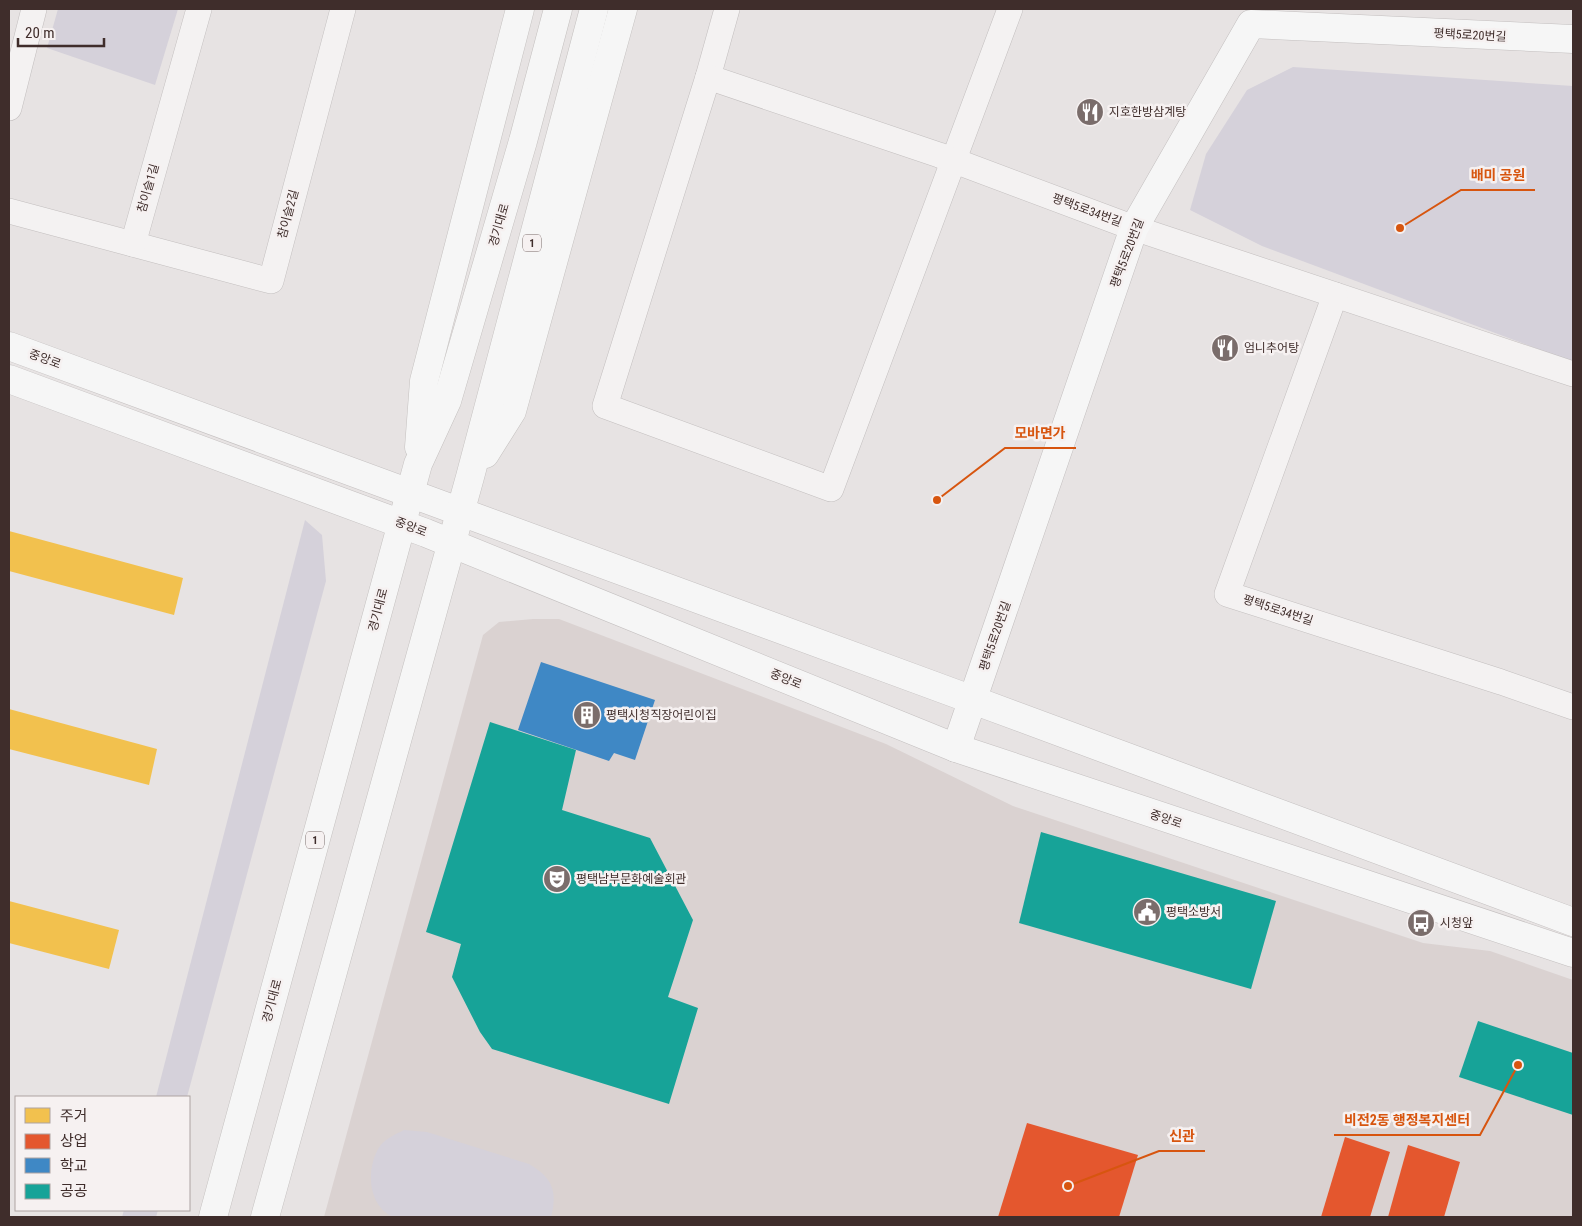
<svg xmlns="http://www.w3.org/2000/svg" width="1582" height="1226" viewBox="0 0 1582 1226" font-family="'Roboto Condensed','Noto Sans KR',sans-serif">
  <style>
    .built { fill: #dad2d1 }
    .green { fill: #d5d1da }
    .homes { fill: #f2c14e }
    .shops { fill: #e4572e }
    .schools { fill: #3f88c5 }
    .public { fill: #17a398 }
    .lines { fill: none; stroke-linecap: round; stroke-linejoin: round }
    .street-casing { stroke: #c3bfbf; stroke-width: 26 }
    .secondary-casing { stroke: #c3bfbf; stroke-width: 29 }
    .primary-casing { stroke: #c4c0bf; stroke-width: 29 }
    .street { stroke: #f4f2f2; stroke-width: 25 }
    .secondary { stroke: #f6f6f6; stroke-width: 28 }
    .primary { stroke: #f6f6f6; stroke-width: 28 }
    .labels { text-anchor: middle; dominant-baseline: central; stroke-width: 5; stroke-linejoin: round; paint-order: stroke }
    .shield { fill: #f6f1f1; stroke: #766866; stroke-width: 1 }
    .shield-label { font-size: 11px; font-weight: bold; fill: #3f2d2b }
    .street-label { font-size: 12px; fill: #3f2d2b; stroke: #f6f1f1 }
    .poi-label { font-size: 12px; fill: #3f2d2b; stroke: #f6f1f1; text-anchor: start }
    .leader { fill: none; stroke: #d7550f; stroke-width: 2 }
    .callout-dot { fill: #d7550f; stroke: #f6f1f1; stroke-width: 2 }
    .callout-label { font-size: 14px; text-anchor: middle; font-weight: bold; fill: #d7550f; stroke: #f6f1f1; stroke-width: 5; stroke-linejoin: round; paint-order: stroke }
  </style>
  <rect width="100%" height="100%" fill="#e7e3e3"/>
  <path class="built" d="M 533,619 L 559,619 L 886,744 L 1013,806 L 1423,943 L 1490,951 L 1573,980 L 1573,1217 L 324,1217 L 483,635 L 499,622 Z"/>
  <g class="green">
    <path d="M 58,9 L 178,9 L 155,85 L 47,48 Z"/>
    <path d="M 1293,67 L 1573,86 L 1573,362 L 1262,246 L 1190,210 L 1206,154 L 1247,90 Z"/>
    <path d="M 305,520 L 322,535 L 326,581 L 187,1097 L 156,1097 Z"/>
    <path d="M 404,1130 L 427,1132 L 529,1164 C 552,1177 558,1191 551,1217 L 393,1217 C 369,1206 366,1173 377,1151 C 382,1140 394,1135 404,1130 Z"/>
    <path d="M 124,1210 L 158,1210 L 156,1217 L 122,1217 Z"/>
  </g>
  <g class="homes">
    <path d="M 9,531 L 183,578 L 174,615 L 9,571 Z"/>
    <path d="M 9,709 L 157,749 L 149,785 L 9,749 Z"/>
    <path d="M 9,901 L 119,930 L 109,969 L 9,943 Z"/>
  </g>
  <g class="shops">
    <path d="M 1027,1123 L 1138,1155 L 1119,1217 L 998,1217 Z"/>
    <path d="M 1345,1137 L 1390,1152 L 1370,1217 L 1321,1217 Z"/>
    <path d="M 1408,1145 L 1460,1162 L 1444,1217 L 1388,1217 Z"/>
  </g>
  <path class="schools" d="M 541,662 L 655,700 L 635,760 L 614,753 L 609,761 L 518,730 Z"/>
  <g class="public">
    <path d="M 490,722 L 576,750 L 562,810 L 650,838 L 693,920 L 668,997 L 698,1008 L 669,1104 L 492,1049 L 480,1032 L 452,977 L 461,944 L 426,932 Z"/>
    <path d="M 1041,832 L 1276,901 L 1251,989 L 1019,923 Z"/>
    <path d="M 1478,1021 L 1573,1053 L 1573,1115 L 1459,1077 Z"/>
  </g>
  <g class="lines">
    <g class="street-casing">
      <g id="street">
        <path d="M 727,9 L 708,77 L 605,406 L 831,489 L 1010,9"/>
        <path d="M 708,77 L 939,155 L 1134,228 L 1573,374"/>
        <path d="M 9,108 L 34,9"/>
        <path d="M 9,211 L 271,281 L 343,9"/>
        <path d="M 133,244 L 199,9"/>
        <path d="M 1335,295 L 1227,594 L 1501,682 L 1573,707"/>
      </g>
    </g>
    <g class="secondary-casing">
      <g id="secondary">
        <path d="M 9,346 L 973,700 L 1573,922"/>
        <path d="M 9,379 L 426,533 L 956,748 L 1573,953"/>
        <path d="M 956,748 L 1134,228 L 1251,24 L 1573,39"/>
      </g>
    </g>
    <g class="primary-casing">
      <g id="primary">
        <path d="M 419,447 L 424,381 L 520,9"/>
        <path d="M 485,454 L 512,411 L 623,9"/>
        <path d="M 213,1217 L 418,464 L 447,401 L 523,141 L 558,9"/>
        <path d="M 265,1217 L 470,477 L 594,9"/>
      </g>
    </g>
    <use href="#street" class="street"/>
    <use href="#secondary" class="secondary"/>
    <use href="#primary" class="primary"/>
  </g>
  <defs>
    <g id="restaurant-disc" transform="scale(1.4375)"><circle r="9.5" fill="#7a6d6b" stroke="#f6f1f1"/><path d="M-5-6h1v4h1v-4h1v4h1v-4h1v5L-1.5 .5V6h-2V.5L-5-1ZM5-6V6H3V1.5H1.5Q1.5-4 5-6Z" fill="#fff"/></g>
    <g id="building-disc" transform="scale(1.4375)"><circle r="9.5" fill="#7a6d6b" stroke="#f6f1f1"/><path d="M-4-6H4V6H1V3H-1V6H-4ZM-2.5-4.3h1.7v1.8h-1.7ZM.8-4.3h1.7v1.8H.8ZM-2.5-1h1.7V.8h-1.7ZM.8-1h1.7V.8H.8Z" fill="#fff"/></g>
    <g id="theatre-disc" transform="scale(1.4375)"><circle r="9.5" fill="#7a6d6b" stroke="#f6f1f1"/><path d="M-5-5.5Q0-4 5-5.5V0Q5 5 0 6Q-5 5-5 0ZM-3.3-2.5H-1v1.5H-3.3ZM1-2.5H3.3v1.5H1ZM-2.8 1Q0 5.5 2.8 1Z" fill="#fff"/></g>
    <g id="civic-disc" transform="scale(1.4375)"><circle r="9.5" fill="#7a6d6b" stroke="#f6f1f1"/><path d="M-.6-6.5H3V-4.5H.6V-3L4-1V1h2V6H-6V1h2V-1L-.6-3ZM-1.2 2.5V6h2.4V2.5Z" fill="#fff"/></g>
    <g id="bus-disc" transform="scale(1.4375)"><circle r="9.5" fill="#7a6d6b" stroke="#f6f1f1"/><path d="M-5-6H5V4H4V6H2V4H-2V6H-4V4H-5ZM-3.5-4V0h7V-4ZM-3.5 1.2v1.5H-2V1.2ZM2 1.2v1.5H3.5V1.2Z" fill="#fff"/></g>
  </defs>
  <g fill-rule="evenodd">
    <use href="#restaurant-disc" x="1090" y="112"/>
    <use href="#restaurant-disc" x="1225" y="348"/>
    <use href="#building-disc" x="587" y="715"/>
    <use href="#theatre-disc" x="557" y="879"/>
    <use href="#civic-disc" x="1147" y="912"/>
    <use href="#bus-disc" x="1421" y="923"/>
  </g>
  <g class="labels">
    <g class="shield">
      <rect x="523" y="234.5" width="18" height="17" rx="4"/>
      <rect x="306" y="831.5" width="18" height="17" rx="4"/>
    </g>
    <g class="shield-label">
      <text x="532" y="243">1</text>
      <text x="315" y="840">1</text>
    </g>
    <g class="street-label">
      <text transform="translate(1470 35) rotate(3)">평택5로20번길</text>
      <text transform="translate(148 188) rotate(-74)">참이슬1길</text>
      <text transform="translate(1087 210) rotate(20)">평택5로34번길</text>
      <text transform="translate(288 214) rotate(-75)">참이슬2길</text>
      <text transform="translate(499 225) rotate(-74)">경기대로</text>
      <text transform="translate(1127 253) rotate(-69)">평택5로20번길</text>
      <text transform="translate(45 359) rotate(20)">중앙로</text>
      <text transform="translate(411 527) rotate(21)">중앙로</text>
      <text transform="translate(378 610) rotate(-75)">경기대로</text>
      <text transform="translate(1278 610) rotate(18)">평택5로34번길</text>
      <text transform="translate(995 636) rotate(-71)">평택5로20번길</text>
      <text transform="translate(786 679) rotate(22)">중앙로</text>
      <text transform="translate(1166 819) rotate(19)">중앙로</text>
      <text transform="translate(272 1001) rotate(-75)">경기대로</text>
    </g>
    <g class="poi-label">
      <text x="1109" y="112">지호한방삼계탕</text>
      <text x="1244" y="348">엄니추어탕</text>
      <text x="606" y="715">평택시청직장어린이집</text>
      <text x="576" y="879">평택남부문화예술회관</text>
      <text x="1166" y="912">평택소방서</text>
      <text x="1440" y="923">시청앞</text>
    </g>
  </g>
  <path class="leader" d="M1400 228L1461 190H1535M937 500L1005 448H1076M1518 1065L1480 1135H1334M1068 1186L1159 1151H1205"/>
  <g class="callout-dot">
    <circle cx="1400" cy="228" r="5"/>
    <circle cx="937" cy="500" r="5"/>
    <circle cx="1518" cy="1065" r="5"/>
    <circle cx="1068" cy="1186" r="5"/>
  </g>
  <g class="callout-label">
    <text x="1498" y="180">배미 공원</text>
    <text x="1040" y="438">모바면가</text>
    <text x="1407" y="1125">비전2동 행정복지센터</text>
    <text x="1182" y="1141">신관</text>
  </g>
  <rect width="1582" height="1226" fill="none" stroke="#3f2d2b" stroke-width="20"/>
  <rect x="15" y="1096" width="175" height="115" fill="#f6f1f1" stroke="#ada3a2"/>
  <rect x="25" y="1108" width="25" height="15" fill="#f2c14e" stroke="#ada3a2"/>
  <text x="60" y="1121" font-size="15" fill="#3f2d2b">주거</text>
  <rect x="25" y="1134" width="25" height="15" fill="#e4572e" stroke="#ada3a2"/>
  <text x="60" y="1146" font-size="15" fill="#3f2d2b">상업</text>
  <rect x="25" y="1158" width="25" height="15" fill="#3f88c5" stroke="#ada3a2"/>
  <text x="60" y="1171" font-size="15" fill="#3f2d2b">학교</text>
  <rect x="25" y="1184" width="25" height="15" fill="#17a398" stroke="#ada3a2"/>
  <text x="60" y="1196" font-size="15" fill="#3f2d2b">공공</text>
  <path d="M18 38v8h86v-8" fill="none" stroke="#3f2d2b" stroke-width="2.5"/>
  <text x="25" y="38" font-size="15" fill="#3f2d2b" stroke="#f6f1f1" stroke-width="4" paint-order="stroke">20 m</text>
</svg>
